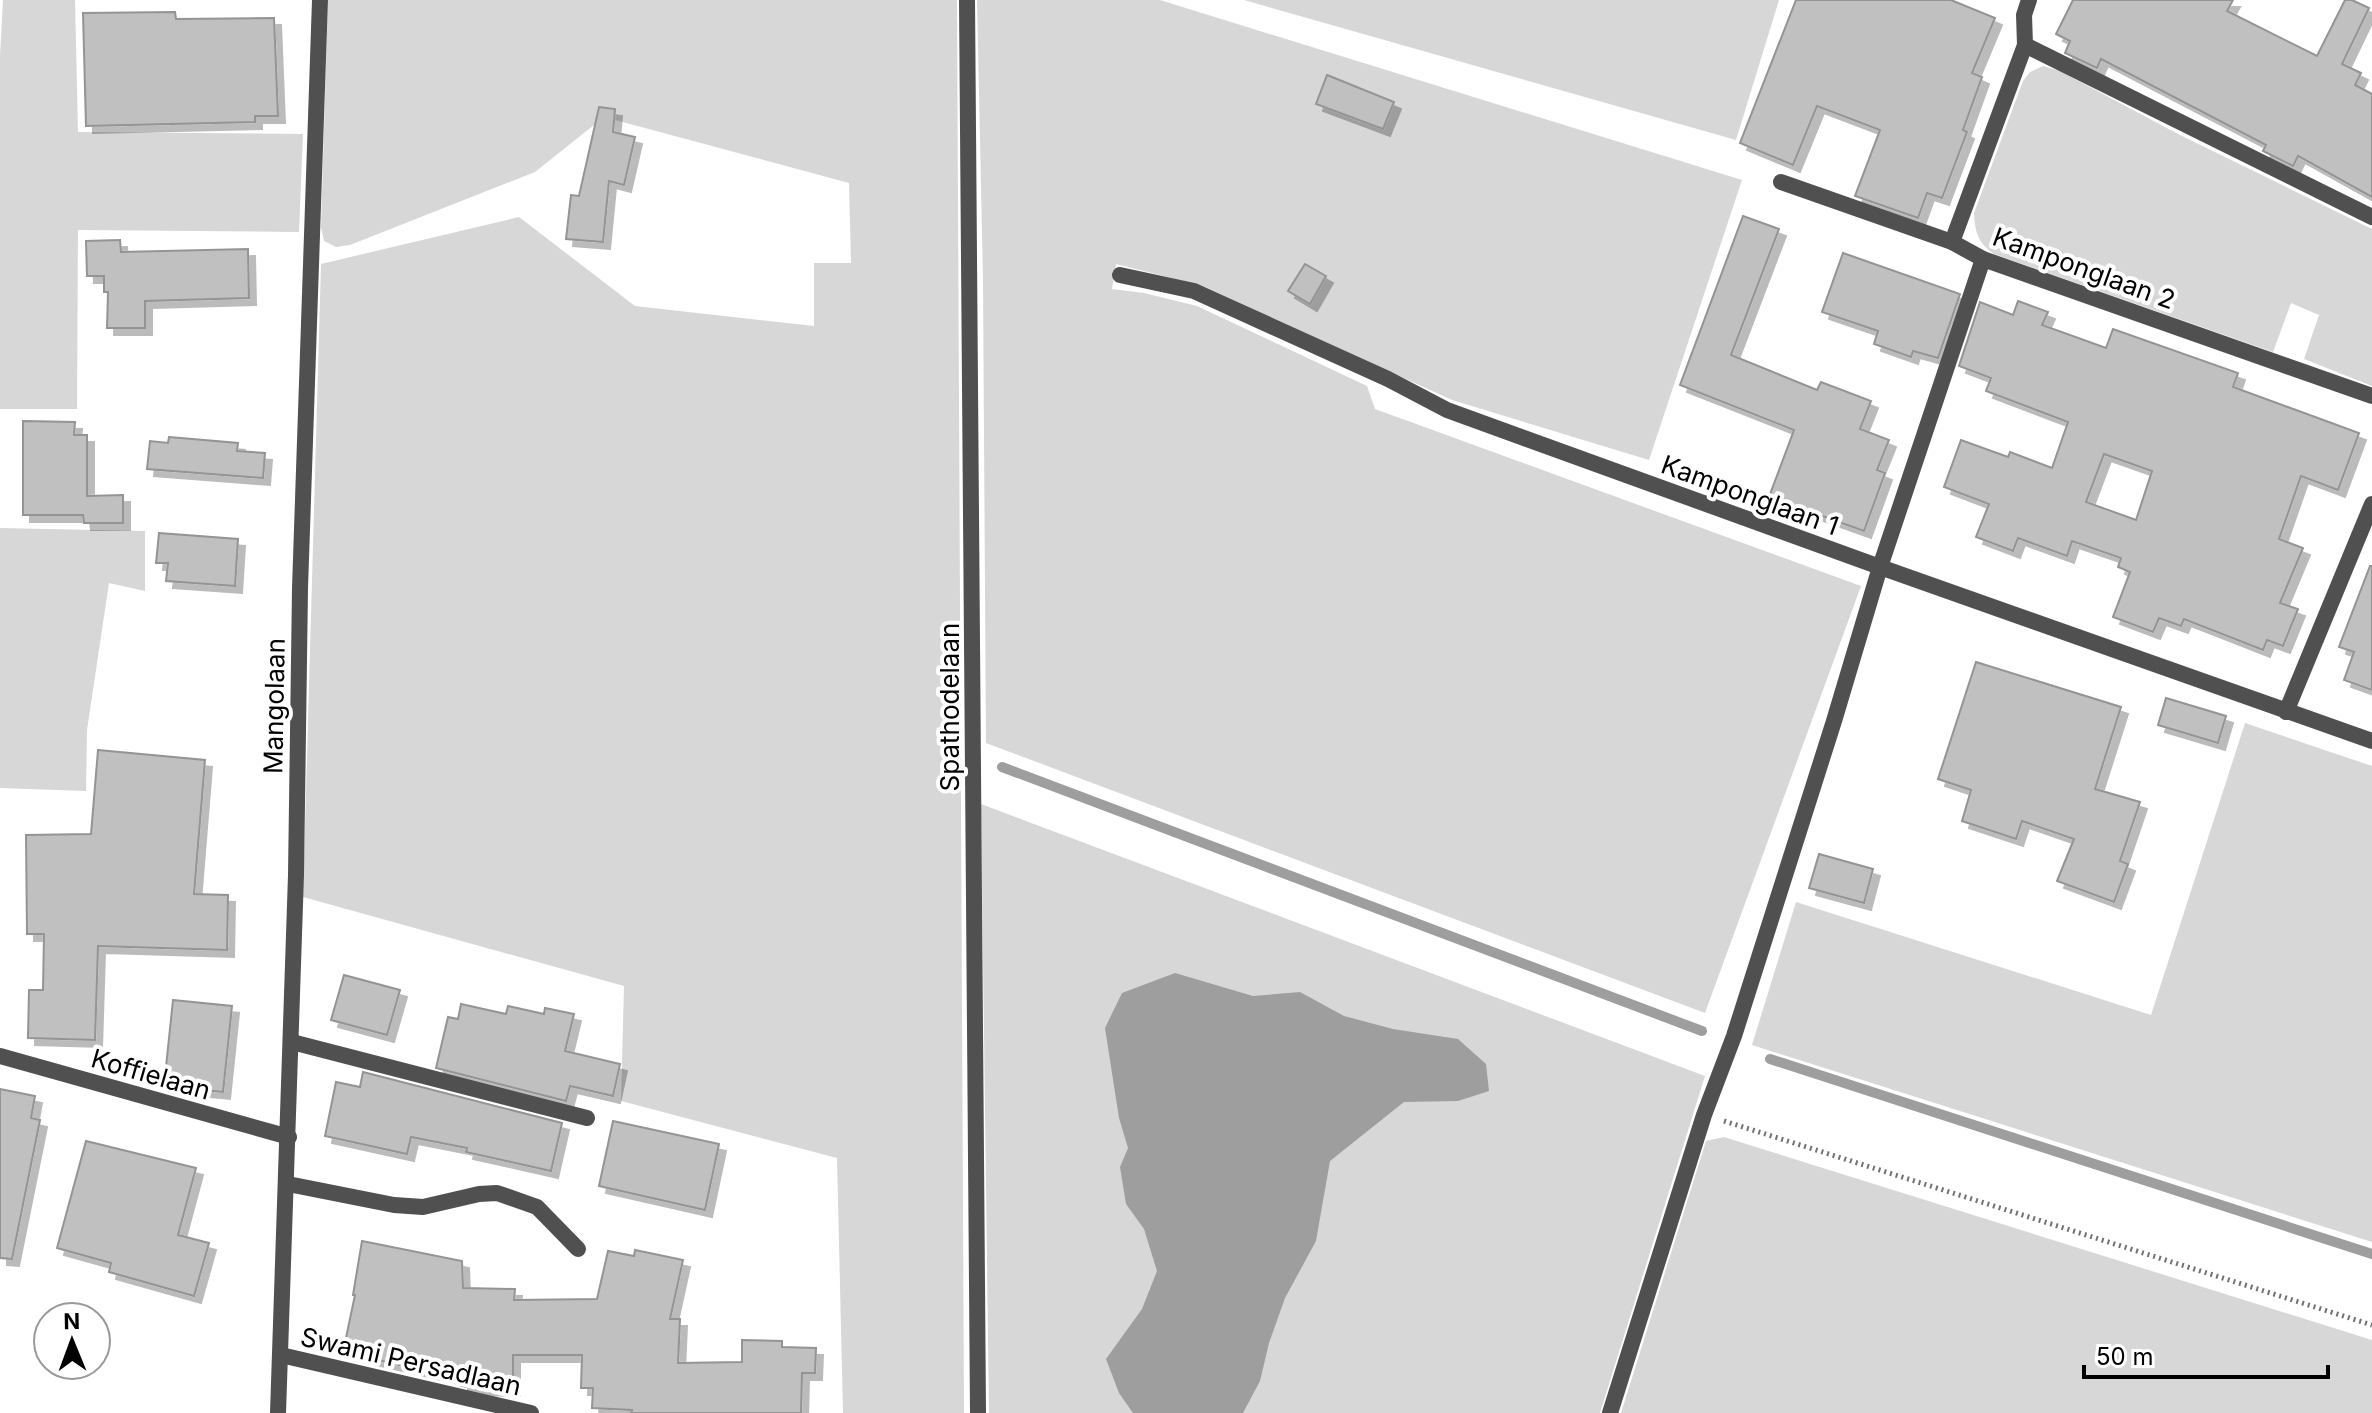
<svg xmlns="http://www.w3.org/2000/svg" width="2372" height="1413" viewBox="0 0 2372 1413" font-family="Inter,sans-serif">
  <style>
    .green { fill: #d7d7d7 }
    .water { fill: #9e9e9e }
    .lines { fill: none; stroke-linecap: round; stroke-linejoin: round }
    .stream { stroke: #9e9e9e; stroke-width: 10 }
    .building { fill: #c0c0c0; stroke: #949494; stroke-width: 2; fill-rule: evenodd; filter: url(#shadow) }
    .path { stroke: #727272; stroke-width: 5; stroke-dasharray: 2 4; stroke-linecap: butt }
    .service { stroke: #505050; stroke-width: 16 }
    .minor { stroke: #505050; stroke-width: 16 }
    .labels { text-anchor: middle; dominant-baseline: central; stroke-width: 8; stroke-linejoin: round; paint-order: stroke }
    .street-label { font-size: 26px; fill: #000; stroke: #fff }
  </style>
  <defs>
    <filter id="shadow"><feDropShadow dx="7" dy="7" stdDeviation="0" flood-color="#0004"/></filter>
  </defs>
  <rect width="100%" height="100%" fill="#fff"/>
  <g class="green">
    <path d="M 3,0 L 75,0 L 78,132 L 303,134 L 299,232 L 78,230 L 77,409 L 0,409 L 0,56 Z"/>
    <path d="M 328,0 L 957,0 L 964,1413 L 843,1413 L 837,1158 L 621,1101 L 624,986 L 303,897 L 321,264 L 519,217 L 635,306 L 814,326 L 814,263 L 851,263 L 849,183 L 604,117 L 535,172 L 350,245 L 336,247 L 324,241 L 321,227 Z"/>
    <path d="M 977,0 L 1160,0 L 1742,180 L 1649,460 L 1452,400 L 1203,286 L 1116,264 L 1112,289 L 1144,293 L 1197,306 L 1367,386 L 1375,409 L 1861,586 L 1705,1013 L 986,743 L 983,280 Z"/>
    <path d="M 1244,0 L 1779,0 L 1736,140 Z"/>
    <path d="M 2043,66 L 2060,71 L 2178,134 L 2372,229 L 2372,386 L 2304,359 L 2319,315 L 2291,303 L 2273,352 L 1994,254 C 1978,243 1975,232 1974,213 L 2023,81 L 2030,72 Z"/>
    <path d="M 0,528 L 145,531 L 145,591 L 109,583 L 87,730 L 86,791 L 0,788 Z"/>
    <path d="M 2245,723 L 2372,766 L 2372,1242 L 1752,1045 L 1796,902 L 2151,1015 Z"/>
    <path d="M 981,804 L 1705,1076 L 1600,1413 L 989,1413 Z"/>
    <path d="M 1724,1137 L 2372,1340 L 2372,1413 L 1621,1413 L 1706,1141 Z"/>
  </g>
  <path class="water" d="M 1175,973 L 1253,996 L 1300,992 L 1344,1016 L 1393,1029 L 1458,1039 L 1486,1064 L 1489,1091 L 1458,1101 L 1404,1102 L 1330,1161 L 1316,1241 L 1285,1298 L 1269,1343 L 1260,1381 L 1243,1413 L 1133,1413 L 1119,1393 L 1106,1359 L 1142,1309 L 1157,1271 L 1144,1229 L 1126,1204 L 1120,1167 L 1128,1148 L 1119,1118 L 1105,1028 L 1122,993 Z"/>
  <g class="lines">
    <g class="stream">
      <path d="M 1002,767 L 1702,1031"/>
      <path d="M 1770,1059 L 2372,1254"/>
    </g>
  </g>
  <g class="building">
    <path d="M 1796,0 L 1951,0 L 1995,18 L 1972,73 L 1982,77 L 1963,130 L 1967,132 L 1942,198 L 1927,193 L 1918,218 L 1855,196 L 1880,130 L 1817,106 L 1793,165 L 1740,143 Z"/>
    <path d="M 2073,0 L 2233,0 L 2227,11 L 2317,56 L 2345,0 L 2352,0 L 2369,8 L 2342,64 L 2361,73 L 2355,85 L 2372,94 L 2372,197 L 2298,156 L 2293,166 L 2263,151 L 2266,145 L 2101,59 L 2097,68 L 2065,53 L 2070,41 L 2056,34 Z"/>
    <path d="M 175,12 L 176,19 L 274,18 L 278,116 L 255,116 L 255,122 L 86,126 L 83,13 Z"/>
    <path d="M 1327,75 L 1394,102 L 1383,129 L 1316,104 Z"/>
    <path d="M 599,107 L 615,109 L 613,132 L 635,137 L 624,185 L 609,181 L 603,242 L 566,239 L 571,195 L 579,196 Z"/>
    <path d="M 1743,216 L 1779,229 L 1731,355 L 1817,390 L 1821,382 L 1871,401 L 1860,429 L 1889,440 L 1877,470 L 1885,473 L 1864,531 L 1769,497 L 1794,430 L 1680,385 Z"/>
    <path d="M 120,240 L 121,252 L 248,249 L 249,298 L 145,301 L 145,328 L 107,328 L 108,292 L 104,292 L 104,276 L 87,276 L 86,241 Z"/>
    <path d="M 1843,253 L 1960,294 L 1938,358 L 1913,351 L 1911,357 L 1874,344 L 1878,331 L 1822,312 Z"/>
    <path d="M 1305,264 L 1326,276 L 1310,304 L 1288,291 Z"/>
    <path d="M 2018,301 L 2048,312 L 2042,325 L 2106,348 L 2113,329 L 2238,373 L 2233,387 L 2359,433 L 2338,490 L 2301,476 L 2279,539 L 2303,548 L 2280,603 L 2298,609 L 2283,646 L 2267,640 L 2263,650 L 2184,619 L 2181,626 L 2159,618 L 2153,632 L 2113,617 L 2130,572 L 2118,567 L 2121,558 L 2072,541 L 2067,556 L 2018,538 L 2013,551 L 1976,537 L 1989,504 L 1944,487 L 1961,440 L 2008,457 L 2010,452 L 2052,468 L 2068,422 L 1986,391 L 1991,378 L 1959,366 L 1980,302 L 2013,315 ZM 2104,454 L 2152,471 L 2136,520 L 2086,502 Z"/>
    <path d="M 23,421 L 75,422 L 74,435 L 87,435 L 87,496 L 123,495 L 123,523 L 84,523 L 83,515 L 23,515 Z"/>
    <path d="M 169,437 L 238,443 L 237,451 L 265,453 L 263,478 L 147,469 L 150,441 L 168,443 Z"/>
    <path d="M 159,533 L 238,539 L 235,586 L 166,581 L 168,563 L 156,563 Z"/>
    <path d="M 2370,566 L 2372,566 L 2372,690 L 2344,680 L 2354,652 L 2339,647 Z"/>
    <path d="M 1976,662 L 2121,707 L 2095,789 L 2140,802 L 2120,861 L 2128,864 L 2114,902 L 2057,881 L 2074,839 L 2022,821 L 2016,839 L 1962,821 L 1971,790 L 1938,779 Z"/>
    <path d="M 2166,698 L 2226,716 L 2218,743 L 2158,725 Z"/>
    <path d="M 98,750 L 205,760 L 194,894 L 228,895 L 227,950 L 98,946 L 95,1040 L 28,1038 L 29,990 L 43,990 L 44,934 L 27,934 L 26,835 L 91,834 Z"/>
    <path d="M 1819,854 L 1873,869 L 1864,903 L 1809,888 Z"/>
    <path d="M 344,975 L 400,990 L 387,1035 L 331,1020 Z"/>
    <path d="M 173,1000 L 232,1006 L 223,1092 L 164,1086 Z"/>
    <path d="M 461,1004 L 506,1014 L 508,1006 L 544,1014 L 545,1008 L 574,1014 L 565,1051 L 620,1064 L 613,1096 L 570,1086 L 566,1101 L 436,1068 L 448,1017 L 458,1019 Z"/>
    <path d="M 363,1072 L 562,1123 L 551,1171 L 466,1152 L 467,1148 L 411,1137 L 407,1154 L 325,1136 L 336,1082 L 360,1087 Z"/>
    <path d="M 0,1089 L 35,1096 L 31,1118 L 40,1120 L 12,1259 L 0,1258 Z"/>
    <path d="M 613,1121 L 719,1144 L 705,1210 L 599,1186 Z"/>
    <path d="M 86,1141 L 196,1168 L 178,1235 L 209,1243 L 194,1296 L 109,1272 L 111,1263 L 57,1248 Z"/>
    <path d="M 362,1241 L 462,1261 L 463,1288 L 515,1289 L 514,1300 L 597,1299 L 608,1251 L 634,1256 L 635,1250 L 683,1260 L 670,1319 L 680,1319 L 678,1363 L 742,1362 L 742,1340 L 782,1341 L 782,1347 L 816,1348 L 815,1373 L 802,1373 L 801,1413 L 631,1413 L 632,1410 L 592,1408 L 593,1388 L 581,1388 L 582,1355 L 513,1355 L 513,1389 L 473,1388 L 461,1386 L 461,1379 L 343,1352 L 355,1295 L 353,1295 Z"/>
  </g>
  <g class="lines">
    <path class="path" d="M 1724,1121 L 2372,1325"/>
    <g class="service">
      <path d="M 292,1042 L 587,1118"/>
      <path d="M 288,1184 L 394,1205 L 423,1207 L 479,1194 L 497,1193 L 537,1207 L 578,1249"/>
    </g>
    <g class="minor">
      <path d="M 967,0 L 978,1413"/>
      <path d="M 2025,45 L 2024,15 L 2029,0"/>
      <path d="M 1781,182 L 1952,242 L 1983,259 L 2372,396"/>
      <path d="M 1952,242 L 2025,45 L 2372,217"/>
      <path d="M 1120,275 L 1194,291 L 1388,379 L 1447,410 L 1880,567 L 2372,741"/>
      <path d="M 2286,712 L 2372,504"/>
      <path d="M 0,1056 L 289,1137"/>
      <path d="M 281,1355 L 531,1413"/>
      <path d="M 278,1413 L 296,875 L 300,588 L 320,0"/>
      <path d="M 1610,1413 L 1704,1115 L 1734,1036 L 1834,721 L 1880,567 L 1983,259"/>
    </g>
  </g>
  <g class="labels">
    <g class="street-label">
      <text transform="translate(2084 268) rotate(20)">Kamponglaan 2</text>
      <text transform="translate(1750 495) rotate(20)">Kamponglaan 1</text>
      <text transform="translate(274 706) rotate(-89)">Mangolaan</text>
      <text transform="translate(949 707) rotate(-90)">Spathodelaan</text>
      <text transform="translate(151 1074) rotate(16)">Koffielaan</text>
      <text transform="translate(411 1361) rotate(13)">Swami Persadlaan</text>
    </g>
  </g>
  <g transform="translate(72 1341) rotate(359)"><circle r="38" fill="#ffffff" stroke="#999999" stroke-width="2"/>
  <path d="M0-6L14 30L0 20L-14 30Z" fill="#000000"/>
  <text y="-12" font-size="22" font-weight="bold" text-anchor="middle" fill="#000000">N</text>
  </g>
  <path d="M2084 1365v12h244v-12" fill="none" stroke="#000000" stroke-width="4"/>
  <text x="2096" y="1365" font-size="24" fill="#000000" stroke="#ffffff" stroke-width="6" paint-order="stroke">50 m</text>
</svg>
